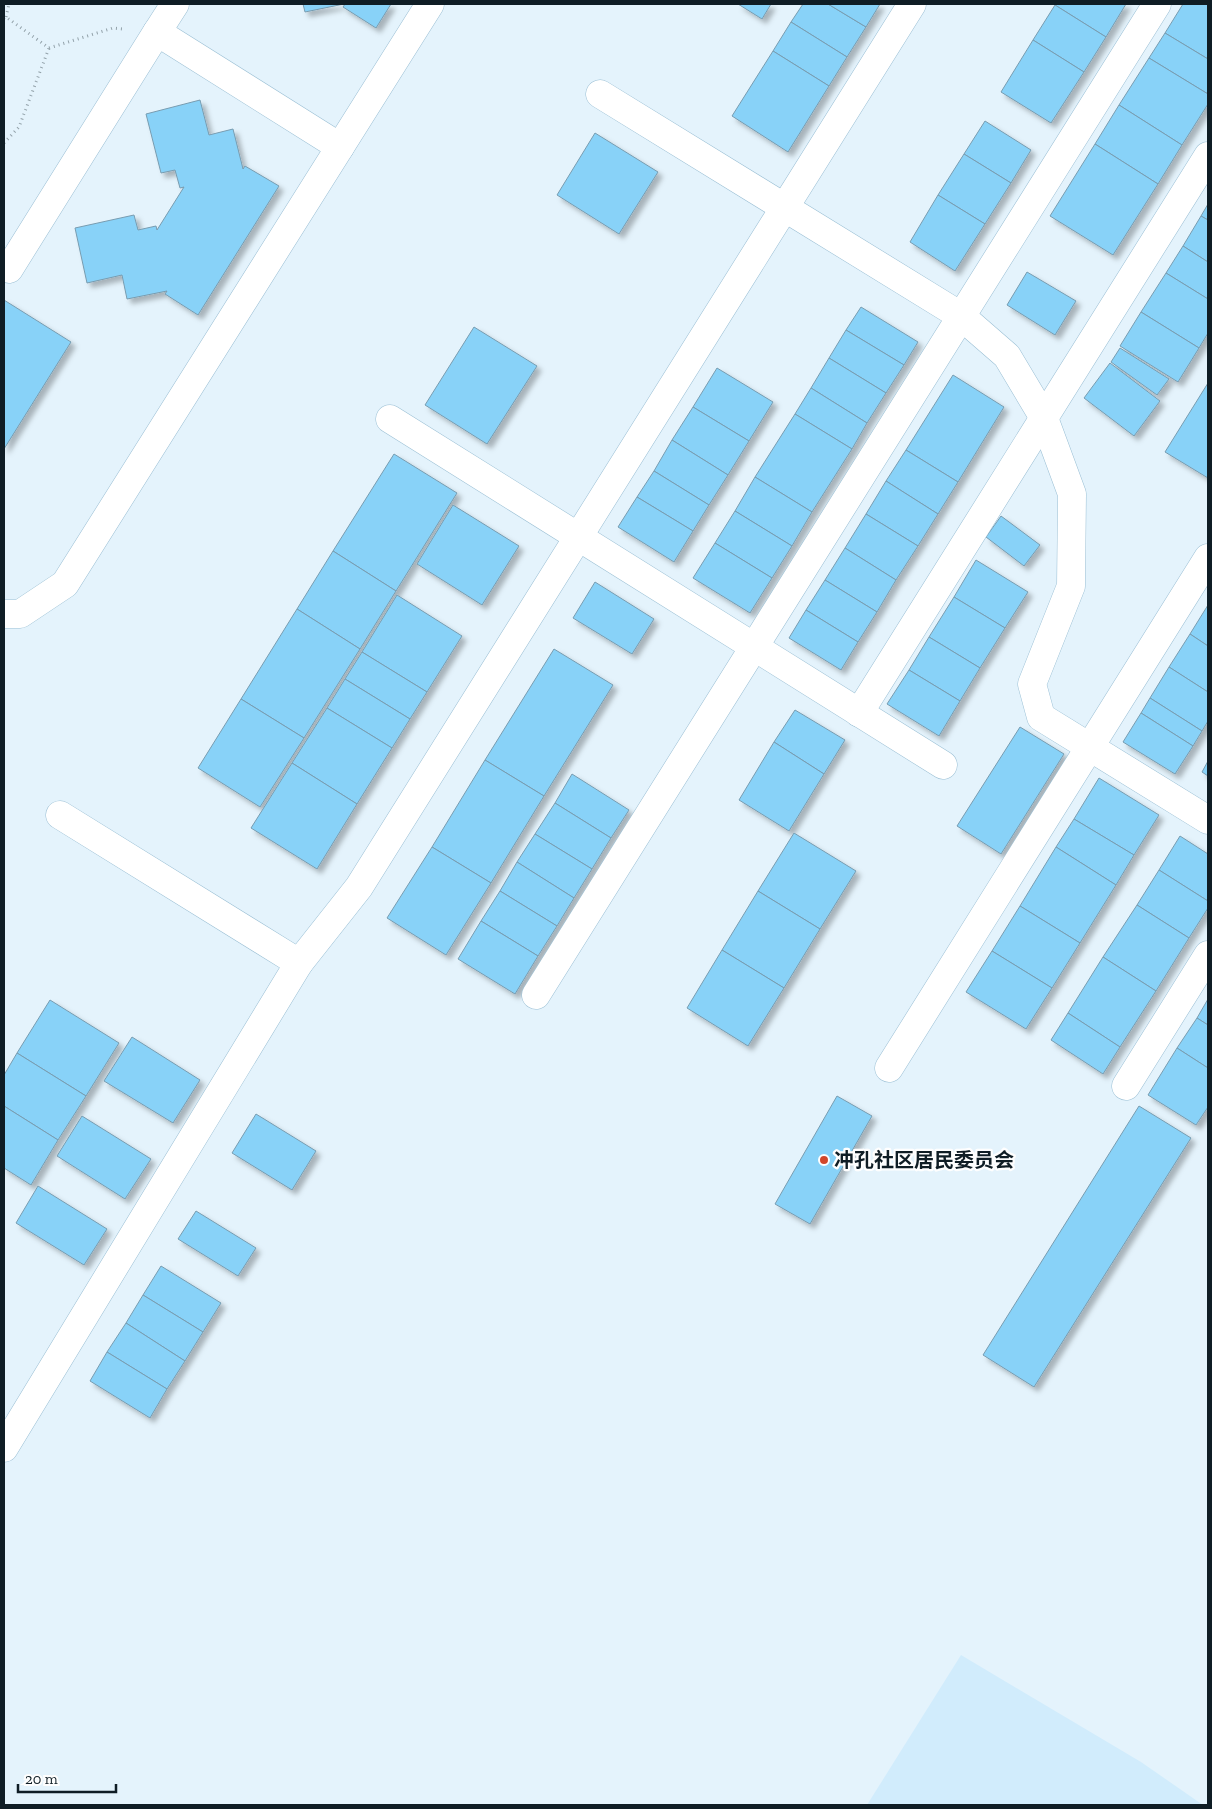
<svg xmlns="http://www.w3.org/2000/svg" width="1212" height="1809" viewBox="0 0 1212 1809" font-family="'Zilla Slab','Noto Sans SC',serif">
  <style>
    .built { fill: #d1ecfc }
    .building { fill: #88d2f8; stroke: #789cb0; filter: url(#shadow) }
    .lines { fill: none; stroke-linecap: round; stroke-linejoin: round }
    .minor-casing { stroke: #9abfd4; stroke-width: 29 }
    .path { stroke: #93a2aa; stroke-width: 3; stroke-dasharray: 1 4; stroke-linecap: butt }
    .minor { stroke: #fff; stroke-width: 28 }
    .poi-dot { fill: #d1462a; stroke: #fefefe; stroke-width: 2 }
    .labels { text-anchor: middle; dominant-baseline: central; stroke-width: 4.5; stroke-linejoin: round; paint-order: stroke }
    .poi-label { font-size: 20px; font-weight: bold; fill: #0f1d25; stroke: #fefefe; text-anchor: start }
  </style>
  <defs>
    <filter id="shadow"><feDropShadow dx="4.5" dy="4.5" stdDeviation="2.5" flood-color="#0004"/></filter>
  </defs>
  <rect width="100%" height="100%" fill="#e4f3fc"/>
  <path class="built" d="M 961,1655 L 1141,1762 L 1203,1805 L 867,1805 Z"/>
  <g class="building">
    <path d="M 303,4 L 344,4 L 305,12 Z"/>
    <path d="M 345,4 L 391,4 L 376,28 L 343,7 Z"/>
    <path d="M 738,4 L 771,4 L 762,19 Z"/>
    <path d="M 803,4 L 828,4 L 866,27 L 847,57 L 791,22 Z"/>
    <path d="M 828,4 L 880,4 L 866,27 Z"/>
    <path d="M 1056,4 L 1126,4 L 1106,37 L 1055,5 Z"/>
    <path d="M 1183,4 L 1208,4 L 1208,59 L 1165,33 Z"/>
    <path d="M 1055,5 L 1106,37 L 1084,72 L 1033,40 Z"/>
    <path d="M 791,22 L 847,57 L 829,86 L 773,51 Z"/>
    <path d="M 1165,33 L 1208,59 L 1208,94 L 1149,58 Z"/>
    <path d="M 1033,40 L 1084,72 L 1051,123 L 1001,92 Z"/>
    <path d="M 773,51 L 829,86 L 788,152 L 732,116 Z"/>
    <path d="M 1149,58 L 1208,94 L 1208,104 L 1182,145 L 1119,105 Z"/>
    <path d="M 200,100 L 209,135 L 233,129 L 243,169 L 245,166 L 279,186 L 198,315 L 165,294 L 167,291 L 127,299 L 122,275 L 87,283 L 75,228 L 134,215 L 138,230 L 156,226 L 157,230 L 184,187 L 180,188 L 175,170 L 161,173 L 146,114 Z"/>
    <path d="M 1119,105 L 1182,145 L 1158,184 L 1095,144 Z"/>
    <path d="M 985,121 L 1031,150 L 1011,183 L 964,154 Z"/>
    <path d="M 595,133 L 658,172 L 619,234 L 557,195 Z"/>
    <path d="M 1095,144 L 1158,184 L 1113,255 L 1050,216 Z"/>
    <path d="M 964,154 L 1011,183 L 985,224 L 938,195 Z"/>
    <path d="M 938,195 L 985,224 L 955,271 L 910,242 Z"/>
    <path d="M 1208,204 L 1208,220 L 1201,216 Z"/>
    <path d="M 1201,216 L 1208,220 L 1208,262 L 1183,246 Z"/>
    <path d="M 1183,246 L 1208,262 L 1208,299 L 1166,273 Z"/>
    <path d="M 1027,272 L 1076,301 L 1055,335 L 1007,305 Z"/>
    <path d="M 1166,273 L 1208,299 L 1208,333 L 1199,348 L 1141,312 Z"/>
    <path d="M 4,300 L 71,342 L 4,449 Z"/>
    <path d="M 861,307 L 918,342 L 904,365 L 846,330 Z"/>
    <path d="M 1141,312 L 1199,348 L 1178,382 L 1120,346 Z"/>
    <path d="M 474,327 L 537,366 L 487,444 L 425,405 Z"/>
    <path d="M 846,330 L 904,365 L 886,393 L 829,358 Z"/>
    <path d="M 1120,348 L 1169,379 L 1157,395 L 1111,362 Z"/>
    <path d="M 829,358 L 886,393 L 867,423 L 811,388 Z"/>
    <path d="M 1110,363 L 1160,401 L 1134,436 L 1084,398 Z"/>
    <path d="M 717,368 L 773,402 L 749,441 L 693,407 Z"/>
    <path d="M 953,375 L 1004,407 L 958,482 L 906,450 Z"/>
    <path d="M 1208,383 L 1208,478 L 1165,452 Z"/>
    <path d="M 811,388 L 867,423 L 852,449 L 795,414 Z"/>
    <path d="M 693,407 L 749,441 L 728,475 L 672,440 Z"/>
    <path d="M 795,414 L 852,449 L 812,512 L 755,477 Z"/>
    <path d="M 672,440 L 728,475 L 709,505 L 654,471 Z"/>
    <path d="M 906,450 L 958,482 L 938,514 L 886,481 Z"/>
    <path d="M 394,454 L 457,493 L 396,591 L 333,551 Z"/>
    <path d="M 654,471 L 709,505 L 693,531 L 637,497 Z"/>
    <path d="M 755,477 L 812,512 L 792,546 L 735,511 Z"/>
    <path d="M 886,481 L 938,514 L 918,546 L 866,514 Z"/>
    <path d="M 637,497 L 693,531 L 674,562 L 618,527 Z"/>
    <path d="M 453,505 L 519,546 L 482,605 L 417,564 Z"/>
    <path d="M 735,511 L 792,546 L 772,578 L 715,543 Z"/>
    <path d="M 866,514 L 918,546 L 896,580 L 845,548 Z"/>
    <path d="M 1001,516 L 1040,545 L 1024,566 L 986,537 Z"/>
    <path d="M 715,543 L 772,578 L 750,613 L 693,578 Z"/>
    <path d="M 845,548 L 896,580 L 877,612 L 825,580 Z"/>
    <path d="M 333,551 L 396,591 L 360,649 L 297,609 Z"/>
    <path d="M 976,560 L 1028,592 L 1005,628 L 954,597 Z"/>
    <path d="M 825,580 L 877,612 L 858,642 L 806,610 Z"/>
    <path d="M 595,582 L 654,619 L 632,654 L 573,618 Z"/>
    <path d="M 397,595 L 462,636 L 427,692 L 362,652 Z"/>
    <path d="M 954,597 L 1005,628 L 980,668 L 929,637 Z"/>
    <path d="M 1208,605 L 1208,646 L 1190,634 Z"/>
    <path d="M 297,609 L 360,649 L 304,738 L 241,699 Z"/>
    <path d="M 806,610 L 858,642 L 841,670 L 789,638 Z"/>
    <path d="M 1190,634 L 1208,646 L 1208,692 L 1169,667 Z"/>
    <path d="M 929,637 L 980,668 L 960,701 L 909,670 Z"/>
    <path d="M 554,649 L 613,685 L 544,796 L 485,760 Z"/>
    <path d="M 362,652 L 427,692 L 410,719 L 345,679 Z"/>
    <path d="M 1169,667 L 1208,692 L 1208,721 L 1202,731 L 1150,698 Z"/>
    <path d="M 909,670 L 960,701 L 939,736 L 887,704 Z"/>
    <path d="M 345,679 L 410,719 L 392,748 L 327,708 Z"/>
    <path d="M 1150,698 L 1202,731 L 1193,746 L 1141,713 Z"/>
    <path d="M 241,699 L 304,738 L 260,807 L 198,768 Z"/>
    <path d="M 327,708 L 392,748 L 357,804 L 292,763 Z"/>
    <path d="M 795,710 L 845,740 L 824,774 L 774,742 Z"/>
    <path d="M 1141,713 L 1193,746 L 1175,774 L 1123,742 Z"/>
    <path d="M 1020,727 L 1064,754 L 1001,854 L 957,826 Z"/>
    <path d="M 774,742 L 824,774 L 789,831 L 739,800 Z"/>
    <path d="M 485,760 L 544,796 L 491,883 L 432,847 Z"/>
    <path d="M 1208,761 L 1208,776 L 1202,772 Z"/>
    <path d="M 292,763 L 357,804 L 317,869 L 251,828 Z"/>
    <path d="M 572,774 L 629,810 L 611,838 L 555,803 Z"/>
    <path d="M 1099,778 L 1159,815 L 1134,855 L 1074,819 Z"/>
    <path d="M 555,803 L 611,838 L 592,869 L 535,834 Z"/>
    <path d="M 1074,819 L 1134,855 L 1116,885 L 1056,847 Z"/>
    <path d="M 794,833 L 856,871 L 820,929 L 758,891 Z"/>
    <path d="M 535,834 L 592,869 L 574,898 L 517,862 Z"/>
    <path d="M 1180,836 L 1208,854 L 1208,901 L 1159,870 Z"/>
    <path d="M 432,847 L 491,883 L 446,955 L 387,918 Z"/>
    <path d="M 1056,847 L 1116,885 L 1080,943 L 1020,906 Z"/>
    <path d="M 517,862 L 574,898 L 557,926 L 500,891 Z"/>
    <path d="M 1159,870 L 1208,901 L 1208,908 L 1189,938 L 1137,905 Z"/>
    <path d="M 500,891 L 557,926 L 538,956 L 481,921 Z"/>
    <path d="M 758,891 L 820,929 L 784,988 L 722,950 Z"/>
    <path d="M 1137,905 L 1189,938 L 1156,991 L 1103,957 Z"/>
    <path d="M 1020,906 L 1080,943 L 1052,988 L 992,951 Z"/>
    <path d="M 481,921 L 538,956 L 515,994 L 458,959 Z"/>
    <path d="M 722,950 L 784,988 L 748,1046 L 687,1008 Z"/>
    <path d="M 992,951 L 1052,988 L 1026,1029 L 966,992 Z"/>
    <path d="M 1103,957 L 1156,991 L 1120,1047 L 1068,1013 Z"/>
    <path d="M 1208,999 L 1208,1025 L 1197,1018 Z"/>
    <path d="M 50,1000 L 119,1043 L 86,1096 L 17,1053 Z"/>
    <path d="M 1068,1013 L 1120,1047 L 1103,1074 L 1051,1040 Z"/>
    <path d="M 1197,1018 L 1208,1025 L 1208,1068 L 1177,1048 Z"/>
    <path d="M 132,1037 L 200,1080 L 173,1123 L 104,1081 Z"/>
    <path d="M 1177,1048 L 1208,1068 L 1208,1107 L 1196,1125 L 1148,1095 Z"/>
    <path d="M 17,1053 L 86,1096 L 58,1140 L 4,1106 L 4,1075 Z"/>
    <path d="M 837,1096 L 872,1116 L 810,1224 L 775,1204 Z"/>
    <path d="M 4,1106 L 58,1140 L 31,1185 L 4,1168 Z"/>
    <path d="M 1139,1106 L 1191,1138 L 1034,1387 L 983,1355 Z"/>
    <path d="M 256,1114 L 316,1151 L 292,1190 L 232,1153 Z"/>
    <path d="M 82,1116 L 151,1159 L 125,1199 L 57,1156 Z"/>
    <path d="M 38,1186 L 107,1229 L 84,1265 L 16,1223 Z"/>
    <path d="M 196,1211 L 256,1248 L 238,1276 L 178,1239 Z"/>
    <path d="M 161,1266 L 221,1303 L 203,1332 L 143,1295 Z"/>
    <path d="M 143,1295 L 203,1332 L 185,1361 L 126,1323 Z"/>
    <path d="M 126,1323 L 185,1361 L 167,1389 L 107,1352 Z"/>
    <path d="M 107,1352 L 167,1389 L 150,1418 L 90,1381 Z"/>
  </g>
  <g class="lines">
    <g class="minor-casing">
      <g id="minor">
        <path d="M 157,32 L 175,4"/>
        <path d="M 600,94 L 961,316 L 1007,356 L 1044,418 L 1072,494 L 1071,586 L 1032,684 L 1041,717 L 1208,820"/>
        <path d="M 4,265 L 9,269 L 157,32 L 340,147"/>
        <path d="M 390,419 L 943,765"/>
        <path d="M 4,614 L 20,614 L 65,584 L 430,4"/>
        <path d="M 859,713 L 1208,156"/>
        <path d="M 299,963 L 359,887 L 912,4"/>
        <path d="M 536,995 L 1157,4"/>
        <path d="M 889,1068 L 1208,558"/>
        <path d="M 1126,1086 L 1208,955"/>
        <path d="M 4,1448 L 299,963 L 60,815"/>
      </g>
    </g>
    <g class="path">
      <path d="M 6,17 L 9,4"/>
      <path d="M 4,18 L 6,17 L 49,48"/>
      <path d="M 49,48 L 113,28 L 123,29"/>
      <path d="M 4,143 L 19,127 L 49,48"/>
    </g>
    <use href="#minor" class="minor"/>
  </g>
  <circle class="poi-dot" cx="824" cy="1160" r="5"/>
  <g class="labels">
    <g class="poi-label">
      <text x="834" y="1160">冲孔社区居民委员会</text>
    </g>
  </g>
  <rect width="1212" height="1809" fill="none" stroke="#0f1d25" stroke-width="10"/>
  <path d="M18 1784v8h98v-8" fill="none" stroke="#0f1d25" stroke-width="2.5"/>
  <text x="25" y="1784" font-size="15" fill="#0f1d25" stroke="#fefefe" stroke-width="4" paint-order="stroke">20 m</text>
</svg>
